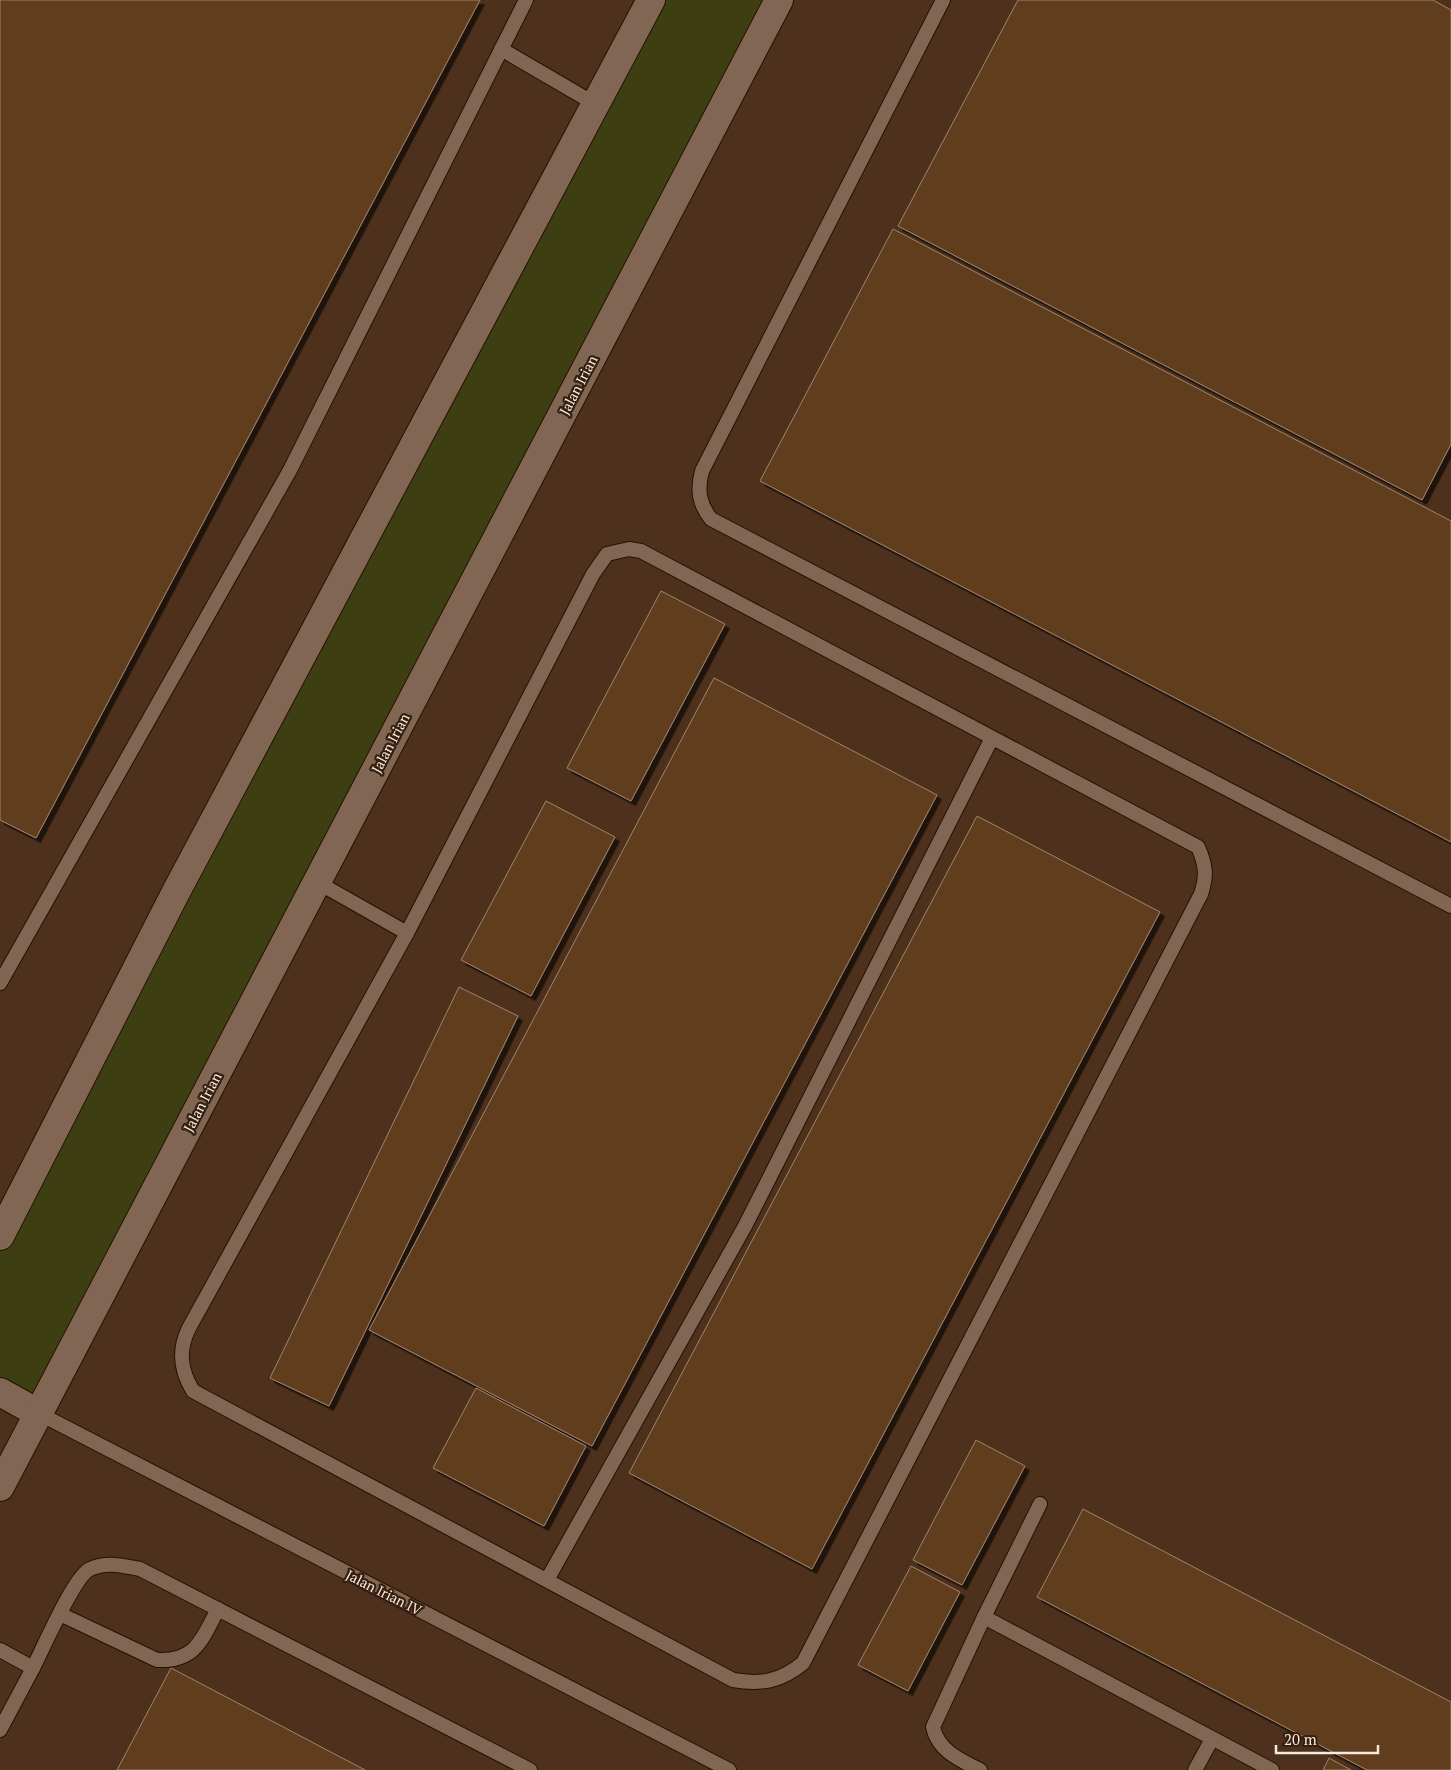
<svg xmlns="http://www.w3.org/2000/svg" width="1451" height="1770" viewBox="0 0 1451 1770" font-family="'PT Serif',serif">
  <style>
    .built { fill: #4d311c }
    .green { fill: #3d3f12 }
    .building { fill: #603d1d; stroke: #9e846f; filter: url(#shadow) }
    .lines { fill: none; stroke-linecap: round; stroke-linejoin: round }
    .lane-casing { stroke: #261102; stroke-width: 16 }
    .secondary-casing { stroke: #261102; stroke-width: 30 }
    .lane { stroke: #816654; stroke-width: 14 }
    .secondary { stroke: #816654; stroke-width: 28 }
    .labels { text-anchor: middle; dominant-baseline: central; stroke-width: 4.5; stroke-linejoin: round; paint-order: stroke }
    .street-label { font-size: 14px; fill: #f8e9de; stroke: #351f0e }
  </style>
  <defs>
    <filter id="shadow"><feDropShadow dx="4.5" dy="4.5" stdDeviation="0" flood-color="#0009"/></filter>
  </defs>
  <rect width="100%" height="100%" fill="#402918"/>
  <rect class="built" x="0" y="0" width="1451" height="1770"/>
  <path class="green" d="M 651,0 L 779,0 L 38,1413 L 0,1392 L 0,1240 Z"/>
  <g class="building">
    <path d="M 0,0 L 480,0 L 36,838 L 0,820 Z"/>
    <path d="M 1018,0 L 1433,0 L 1451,10 L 1451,444 L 1422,500 L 898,226 Z"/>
    <path d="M 893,229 L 1451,521 L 1451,842 L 760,481 Z"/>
    <path d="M 661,591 L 725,624 L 631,801 L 567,768 Z"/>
    <path d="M 714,678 L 937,795 L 592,1446 L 369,1330 Z"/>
    <path d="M 546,801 L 615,837 L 531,996 L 461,960 Z"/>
    <path d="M 977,816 L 1160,912 L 812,1569 L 629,1473 Z"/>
    <path d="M 459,987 L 518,1016 L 329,1406 L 270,1378 Z"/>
    <path d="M 476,1388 L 586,1446 L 544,1526 L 433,1468 Z"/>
    <path d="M 976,1440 L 1025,1466 L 962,1585 L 913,1560 Z"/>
    <path d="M 1083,1509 L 1451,1702 L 1451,1770 L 1367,1770 L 1037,1597 Z"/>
    <path d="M 911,1566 L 960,1592 L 908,1691 L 858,1665 Z"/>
    <path d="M 171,1668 L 365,1770 L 117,1770 Z"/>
    <path d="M 1329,1758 L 1351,1770 L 1323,1770 Z"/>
  </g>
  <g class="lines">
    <g class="lane-casing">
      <g id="lane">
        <path d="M 943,0 L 702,471 C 697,490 699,504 711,519 L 1451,906"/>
        <path d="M 501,49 L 597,105"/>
        <path d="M 317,882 L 407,933 L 593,574 L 607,554 L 629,549 L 641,551 L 1198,847 C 1206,865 1207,876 1201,894 L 803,1663 C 781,1681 762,1685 733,1680 L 193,1391 C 180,1370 178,1350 189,1328 L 407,933"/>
        <path d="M 0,983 L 290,470 L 526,0"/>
        <path d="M 38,1413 L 729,1770"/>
        <path d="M 547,1580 L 745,1226 L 992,738"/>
        <path d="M 60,1614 L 157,1660 C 196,1662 202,1639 218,1609"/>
        <path d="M 984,1617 L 1040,1504"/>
        <path d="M 0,1650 L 33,1668 L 0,1730"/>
        <path d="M 33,1668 C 43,1649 74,1576 90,1569 C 107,1561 123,1566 140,1569 L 530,1770"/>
        <path d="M 980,1770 C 960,1760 938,1751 933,1727 L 984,1617 L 1272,1770"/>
        <path d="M 1195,1770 L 1212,1739"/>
      </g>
    </g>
    <g class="secondary-casing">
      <g id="secondary">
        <path d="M 0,1236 L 177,890 L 651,0"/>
        <path d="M 0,1392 L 38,1413"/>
        <path d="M 0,1487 L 779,0"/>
      </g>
    </g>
    <use href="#lane" class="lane"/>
    <use href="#secondary" class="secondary"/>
  </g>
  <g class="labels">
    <g class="street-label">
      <text transform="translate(578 385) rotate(-62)">Jalan Irian</text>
      <text transform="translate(390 743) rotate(-62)">Jalan Irian</text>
      <text transform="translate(202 1102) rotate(-62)">Jalan Irian</text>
      <text transform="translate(384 1592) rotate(27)">Jalan Irian IV</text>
    </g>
  </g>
  <path d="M1276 1745v8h102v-8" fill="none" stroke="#f8e9de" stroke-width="2.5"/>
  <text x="1284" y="1745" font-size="15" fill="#f8e9de" stroke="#351f0e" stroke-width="4" paint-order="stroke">20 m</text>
</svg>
